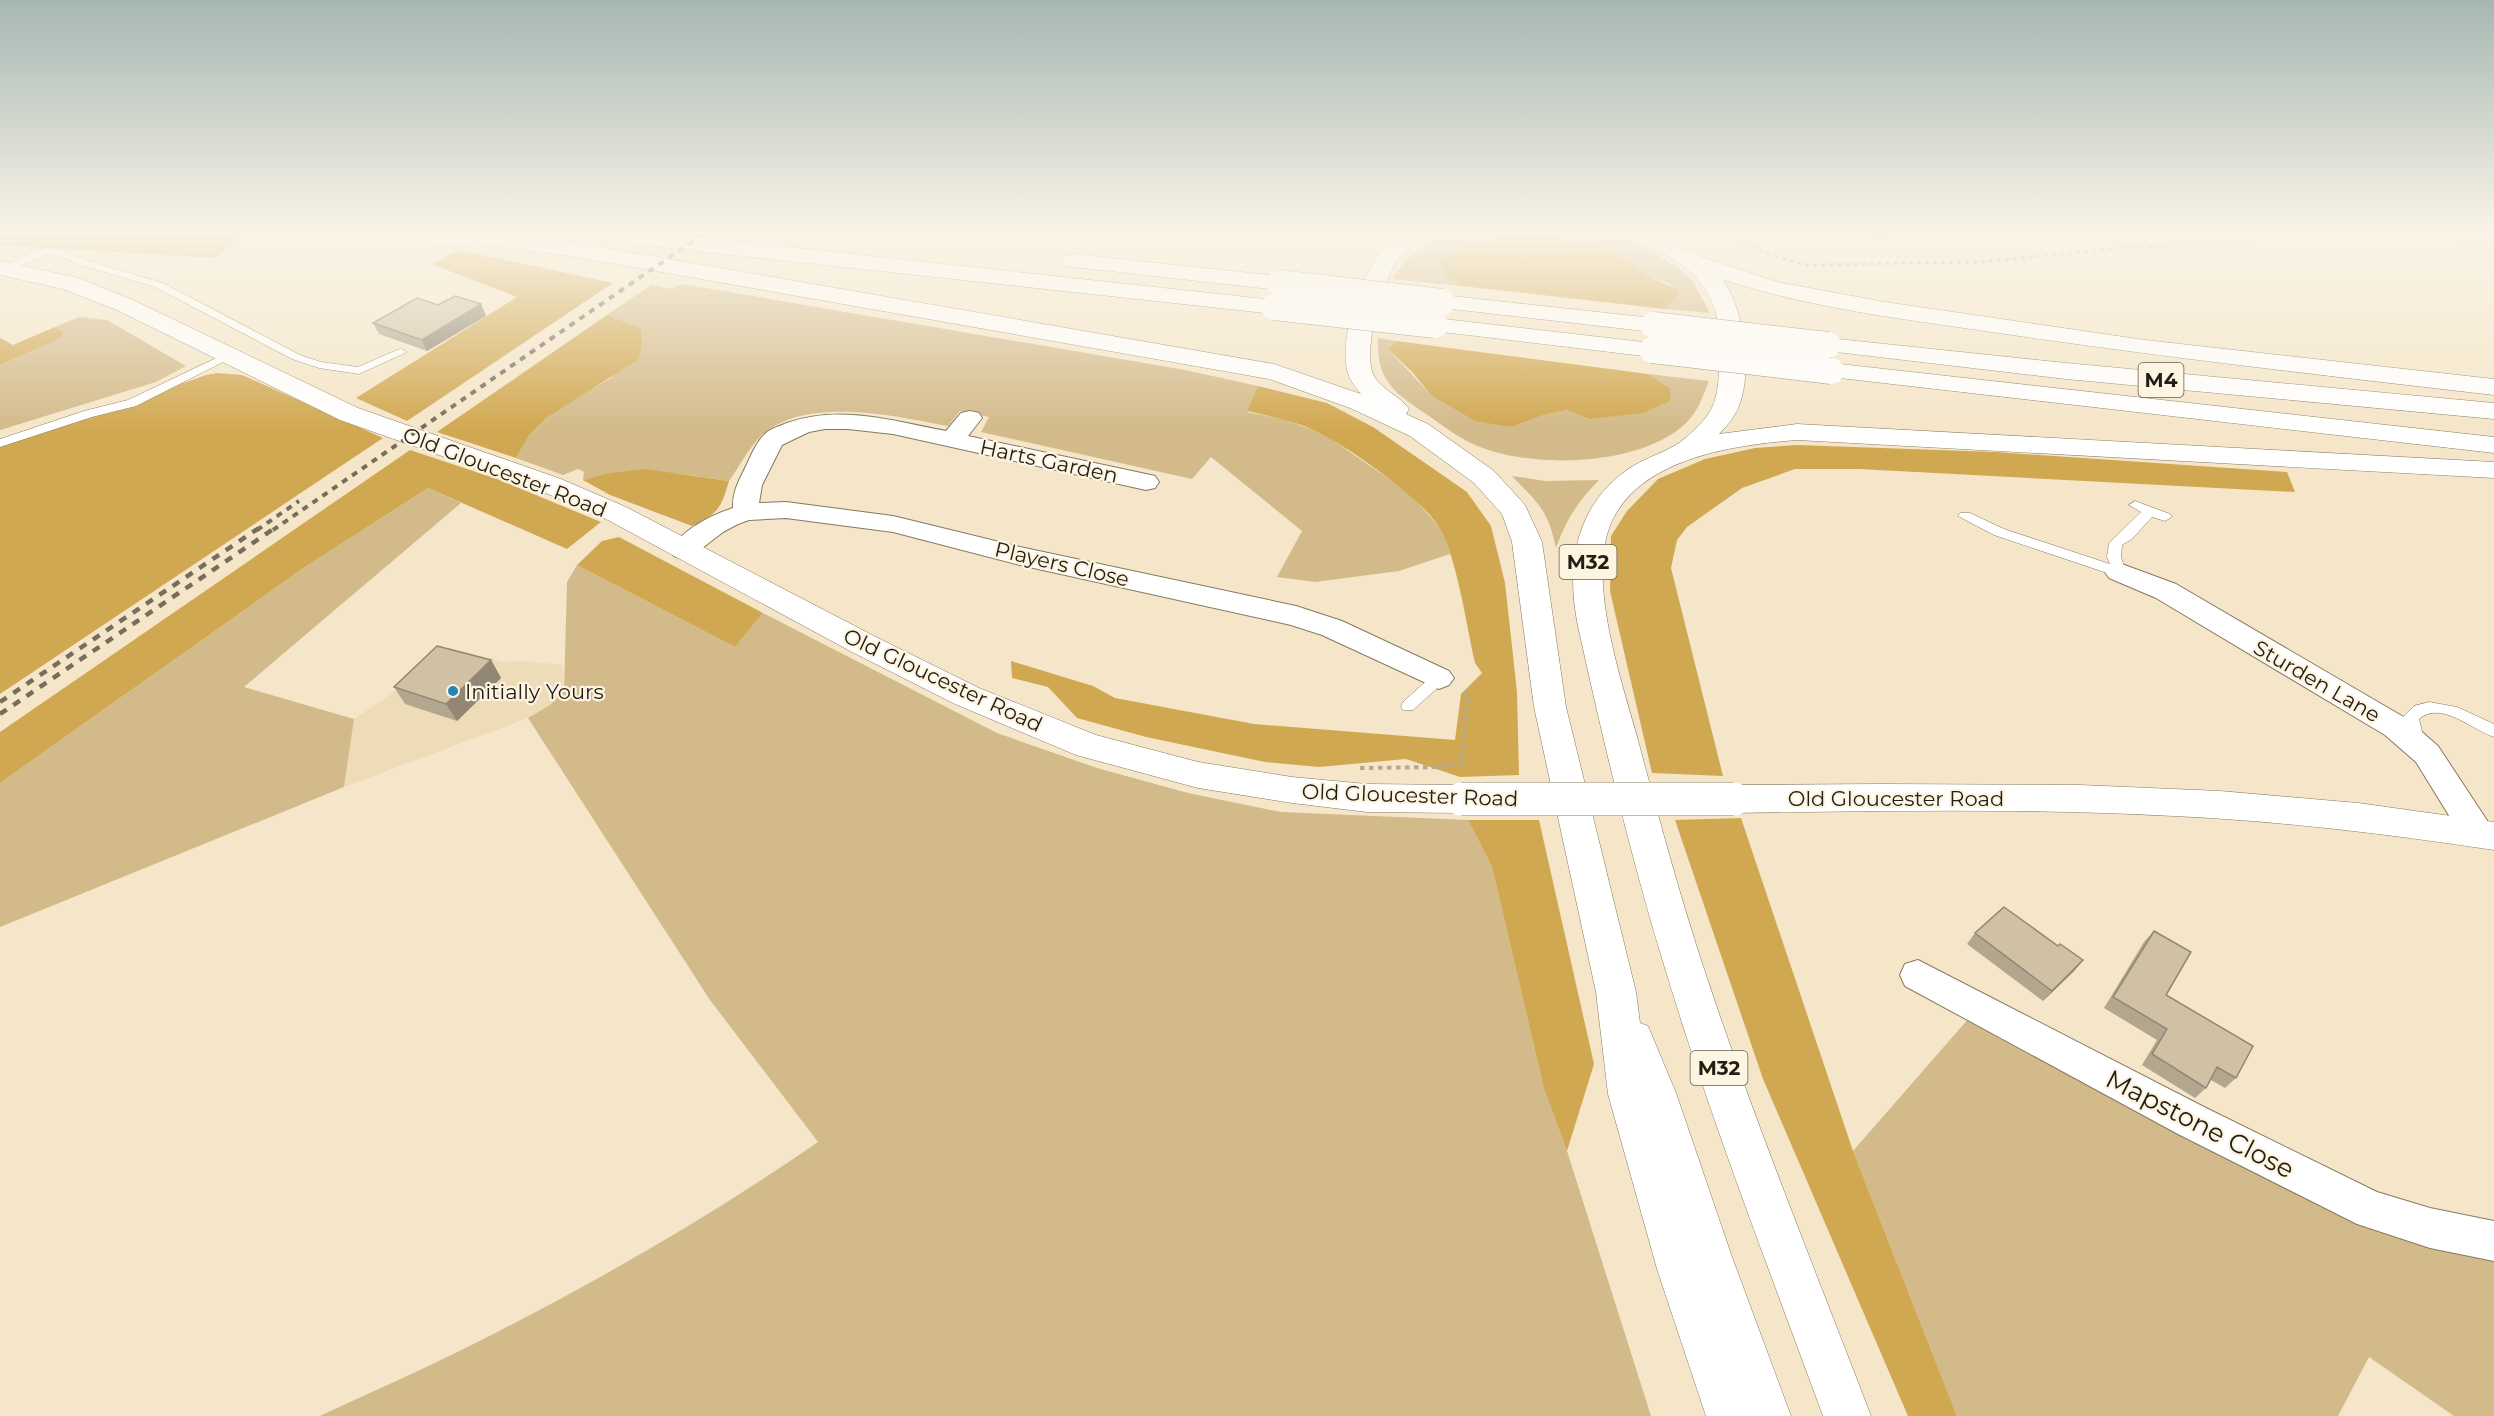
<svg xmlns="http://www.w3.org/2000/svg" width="2494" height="1416" viewBox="0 0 2494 1416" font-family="Montserrat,sans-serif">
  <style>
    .built { fill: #eedbb7 }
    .green { fill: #d3ba8a }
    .forest { fill: #d1a852 }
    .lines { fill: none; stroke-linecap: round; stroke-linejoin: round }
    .stream { stroke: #aa8c4c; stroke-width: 6 }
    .service-casing { stroke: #86795e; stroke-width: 1 }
    .minor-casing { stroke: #86795e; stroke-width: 2 }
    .secondary-casing { stroke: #86795e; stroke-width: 1 }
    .motorway-casing { stroke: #86795e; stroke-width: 1 }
    .path-far1 { stroke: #b5a991; stroke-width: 3; stroke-dasharray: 4 4; stroke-linecap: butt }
    .path { stroke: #b5a991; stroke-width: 4; stroke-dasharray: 4.5 4.5; stroke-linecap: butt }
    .service { fill: #fff; fill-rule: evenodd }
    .minor { fill: #fff; fill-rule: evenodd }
    .secondary { fill: #fff; fill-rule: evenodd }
    .motorway { fill: #fff; fill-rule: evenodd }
    .rail-far1 { stroke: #766d5b; stroke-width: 4; stroke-dasharray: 6 6; stroke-linecap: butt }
    .rail { stroke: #766d5b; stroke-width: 4.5; stroke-dasharray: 8 8; stroke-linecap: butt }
    .secondary-bridge-casing { stroke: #86795e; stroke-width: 34; stroke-linecap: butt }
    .motorway-bridge-casing { stroke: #86795e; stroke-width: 27; stroke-linecap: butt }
    .secondary-bridge { stroke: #fff; stroke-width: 33 }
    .motorway-bridge { stroke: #fff; stroke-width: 26 }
    .wall { fill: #b3a68e }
    .shaded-wall { fill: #928774 }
    .building { fill: #d0c1a5; stroke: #928774; stroke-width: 1.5 }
    .poi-dot { fill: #2785b1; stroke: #fdf4e2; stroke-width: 2 }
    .labels { text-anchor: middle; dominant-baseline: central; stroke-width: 4.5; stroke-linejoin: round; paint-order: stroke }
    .shield { fill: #fdf4e2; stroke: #645e51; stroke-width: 1.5 }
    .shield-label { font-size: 20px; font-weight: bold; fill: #231e13 }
    .street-label { font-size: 21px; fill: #231e13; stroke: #fdf4e2 }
    .poi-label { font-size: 21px; fill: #231e13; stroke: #fdf4e2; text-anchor: start }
    .near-street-label { font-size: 26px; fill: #231e13; stroke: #fdf4e2 }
  </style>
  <rect width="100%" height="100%" fill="#f5e6c9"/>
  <path class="built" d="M 444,647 L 503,662 L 523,661 L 563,665 L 564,691 L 550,705 L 528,718 L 344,787 L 354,719 L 386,698 Z"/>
  <g class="green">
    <path d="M 1452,232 L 1603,232 L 1634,242 L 1677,267 L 1691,279 L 1710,313 L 1665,309 L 1678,295 L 1670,284 L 1649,277 L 1627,259 L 1507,237 L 1474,243 L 1440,259 L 1445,275 L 1461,286 L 1393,279 C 1406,254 1428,243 1452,232 Z"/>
    <path d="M 682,284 L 1185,370 L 1258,386 L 1247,412 L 1287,420 L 1325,435 L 1407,491 L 1443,531 L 1450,554 L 1399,571 L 1315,582 L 1277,577 L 1302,531 L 1211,457 L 1192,479 L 981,432 L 989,417 L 960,411 L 948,426 C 896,416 804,395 761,436 C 748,449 739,467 729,481 C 677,473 635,466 583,480 L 584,472 L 578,469 L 563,475 L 516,458 L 528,436 L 546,418 L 568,402 L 611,378 L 641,328 L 607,315 L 651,285 L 671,289 Z"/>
    <path d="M 79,317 L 107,320 L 186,366 L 156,382 L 0,430 L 0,365 L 48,344 L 62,335 L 62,332 L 55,327 Z"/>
    <path d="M 1378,338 L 1396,341 L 1388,349 L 1431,395 L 1512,427 L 1544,415 L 1567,410 L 1589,419 L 1670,388 L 1648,374 L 1709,381 C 1703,396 1698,412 1685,424 C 1639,467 1526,470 1471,443 C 1456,436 1442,425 1429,416 C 1396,394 1376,382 1378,338 Z"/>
    <path d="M 1512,476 L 1545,481 L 1599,480 C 1578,501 1566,520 1556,548 C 1548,510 1538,503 1512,476 Z"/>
    <path d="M 428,488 L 461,503 L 244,687 L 354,719 L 344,787 L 0,927 L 0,783 L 305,567 Z"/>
    <path d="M 577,565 L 735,647 L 763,613 L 997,733 L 1097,768 L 1188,793 L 1281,812 L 1468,820 L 1492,867 L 1544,1089 L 1567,1151 L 1651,1416 L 320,1416 C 380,1388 442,1361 501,1330 C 610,1274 717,1212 818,1142 L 710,1000 L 528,718 L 550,705 L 564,691 L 567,582 Z"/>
    <path d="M 1969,1018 L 2417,1236 L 2494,1261 L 2494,1416 L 2454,1416 L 2369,1357 L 2338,1416 L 1957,1416 L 1853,1151 Z"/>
  </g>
  <g class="forest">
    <path d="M 0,232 L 247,232 L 215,258 L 0,245 Z"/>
    <path d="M 1507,237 L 1553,238 L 1599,246 L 1627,259 L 1649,277 L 1679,290 L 1678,295 L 1665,309 L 1461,286 L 1445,275 L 1440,259 L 1474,243 Z"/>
    <path d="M 459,250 L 613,283 L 407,421 L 356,398 L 517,297 L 431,264 Z"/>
    <path d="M 607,315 L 641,328 L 642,342 L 639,359 L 546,418 L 529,435 L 516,458 L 437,432 Z"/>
    <path d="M 55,327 L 62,332 L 62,336 L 48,344 L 0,365 L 0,338 L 13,345 Z"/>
    <path d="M 1396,341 L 1648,374 L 1670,388 L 1670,401 L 1643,413 L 1589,419 L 1567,410 L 1544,415 L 1512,427 L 1475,421 L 1431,395 L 1412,372 L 1388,349 Z"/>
    <path d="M 217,373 L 242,375 L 383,438 L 0,694 L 0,447 L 206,375 Z"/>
    <path d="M 1258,386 L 1327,403 L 1373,427 L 1467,492 L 1491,526 L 1505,583 L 1517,692 L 1519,775 L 1460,777 L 1406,759 L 1319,767 L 1265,762 L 1146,737 L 1077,718 L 1048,687 L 1012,678 L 1011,661 L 1093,686 L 1115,698 L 1254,724 L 1455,740 L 1461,694 L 1482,673 L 1475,663 C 1466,623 1459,571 1443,534 C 1430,504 1355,452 1325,436 C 1301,422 1273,417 1247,411 Z"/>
    <path d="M 1797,445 L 1995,452 L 2287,472 L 2295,492 L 1859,469 L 1795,469 L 1742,488 L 1687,527 L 1677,540 L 1671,568 L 1723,776 L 1652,773 L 1610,591 L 1611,536 L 1627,511 L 1658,479 L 1705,459 L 1755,448 Z"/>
    <path d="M 410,450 L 497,479 L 601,522 L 567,549 L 428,488 L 305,567 L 0,783 L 0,732 Z"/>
    <path d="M 645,469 L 729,481 C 721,508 718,514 692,526 L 610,495 L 583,480 L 610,473 Z"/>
    <path d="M 619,537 L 763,613 L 735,647 L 577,565 L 602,541 Z"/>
    <path d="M 1741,818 L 1853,1151 L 1957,1416 L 1908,1416 L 1763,1079 L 1675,820 Z"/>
    <path d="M 1468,820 L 1539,820 L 1594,1064 L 1567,1151 L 1544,1089 L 1492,867 Z"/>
  </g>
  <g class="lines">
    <path class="stream" d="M 1863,232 L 1874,235 L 1951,232"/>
    <g class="service-casing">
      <g id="service">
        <path d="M 47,248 L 66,251 L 85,260 L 163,283 L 300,355 L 321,362 L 358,367 L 397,350 L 401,349 L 407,352 L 359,374 L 319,368 L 292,359 L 155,287 L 77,264 L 60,256 L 47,254 L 9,271 L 0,269 L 31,252 Z"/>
        <path d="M 229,352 L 233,353 L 233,357 L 136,406 L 92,417 L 0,447 L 0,439 L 84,411 L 128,400 Z"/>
        <path d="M 2135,501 L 2170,514 L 2172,517 L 2165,521 L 2152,517 L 2132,539 L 2122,545 L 2121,557 L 2126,572 L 2119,577 L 1994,535 L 1958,516 L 1960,513 L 1970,513 L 2004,529 L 2110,564 L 2107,557 L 2109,543 L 2141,512 L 2129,505 Z"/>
        <path d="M 1439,673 L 1444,674 L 1446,678 L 1444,682 L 1413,710 L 1403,710 L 1401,706 L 1403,702 L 1434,674 Z"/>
        <path d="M 2429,702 L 2457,707 L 2494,724 L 2494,737 C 2472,730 2441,700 2419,719 L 2424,740 L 2421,744 L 2411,744 L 2403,717 L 2414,706 Z"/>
      </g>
    </g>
    <g class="minor-casing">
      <g id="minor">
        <path d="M 970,411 L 979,413 L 982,418 L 968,436 L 1146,474 L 1155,476 L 1159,482 L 1155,488 L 1146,490 L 893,434 L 848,429 L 825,429 L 809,432 L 782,445 L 762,485 L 759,503 L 786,502 L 893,516 L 1020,547 L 1296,606 L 1342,621 L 1449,671 L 1454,678 L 1449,685 L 1439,689 L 1322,635 L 1291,625 L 1020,565 L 893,532 L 786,518 L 749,520 L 738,524 L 723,532 L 692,556 L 683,559 L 674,556 L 670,550 C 682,530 711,515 733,508 C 732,491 740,479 747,464 C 752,453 757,441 766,433 C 772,428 780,426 787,423 C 840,404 894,421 946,431 L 961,413 Z"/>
        <path d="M 2119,563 L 2176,584 L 2407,719 L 2438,746 L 2490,825 L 2494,833 L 2490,843 L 2478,847 L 2466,843 L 2416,762 L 2385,735 L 2156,598 L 2109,578 L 2105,572 L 2109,566 Z"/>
        <path d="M 1918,960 L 2206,1108 L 2377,1192 L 2430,1208 L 2494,1221 L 2494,1261 L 2430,1248 L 2357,1224 L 2178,1134 L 1905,986 L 1900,975 L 1905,964 Z"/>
      </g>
    </g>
    <g class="secondary-casing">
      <g id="secondary">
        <path d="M 0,261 L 78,278 L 133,300 L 358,408 L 561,479 L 626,507 L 874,636 L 979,688 L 1096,735 L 1198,762 L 1292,777 L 1367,784 L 1461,785 L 1473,789 L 1479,799 L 1473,809 L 1461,813 L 1367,812 L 1292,803 L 1198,788 L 1076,755 L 955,704 L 852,652 L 606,519 L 541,491 L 340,420 L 117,310 L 63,289 L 0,275 Z"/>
        <path d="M 1882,784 L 2080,785 L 2220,791 L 2358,803 L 2494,822 L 2494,850 C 2388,834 2281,821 2174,816 C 2028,808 1881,811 1734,813 L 1722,809 L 1716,799 L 1722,789 L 1734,785 Z"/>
      </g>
    </g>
    <g class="motorway-casing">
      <g id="motorway">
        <path d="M 375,232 L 493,232 L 576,243 L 1274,364 L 1361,394 C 1355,387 1349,379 1347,370 C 1339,333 1364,264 1392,240 C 1363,241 1333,244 1305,237 L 1302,232 L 1431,232 C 1423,243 1407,247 1399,258 C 1383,279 1360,354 1375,378 C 1384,391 1400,396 1409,409 L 1406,414 L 1428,424 L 1494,471 L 1525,505 L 1542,542 L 1566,707 L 1636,992 L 1640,1023 L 1648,1026 L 1676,1093 L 1732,1257 L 1791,1416 L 1706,1416 L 1657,1269 L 1608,1094 L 1596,992 L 1534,707 L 1512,542 L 1502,514 L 1474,483 L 1410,436 L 1350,408 L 1269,379 L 576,257 L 471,243 L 462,247 L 386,239 L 378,237 Z"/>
        <path d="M 595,232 L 650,232 L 1274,300 L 1282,302 L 1286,307 L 1282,312 L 1274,314 L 605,241 L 597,239 Z"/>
        <path d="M 1624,232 L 1656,232 L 1696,255 L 1777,282 L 1885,302 L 2145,340 L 2494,379 L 2494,395 C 2328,376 2163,357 1998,333 C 1906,319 1811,309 1722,279 C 1744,308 1752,369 1740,403 C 1736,415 1728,425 1719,434 L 1797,424 L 2494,462 L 2494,478 L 1797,440 C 1736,445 1644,457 1613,519 C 1584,577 1623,684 1639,744 C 1659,819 1679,893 1703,966 C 1753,1118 1814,1267 1871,1416 L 1823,1416 C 1768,1266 1710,1118 1664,965 C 1630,854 1603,740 1578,626 C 1565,564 1576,502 1633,466 C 1646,458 1660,454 1674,446 C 1685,440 1699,426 1707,416 C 1719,400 1719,378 1719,359 C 1718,344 1720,328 1716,314 C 1706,272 1664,251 1627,237 Z"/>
        <path d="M 1073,254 L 1279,276 L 1287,278 L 1291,283 L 1287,288 L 1279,290 L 1065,266 L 1062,261 L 1065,256 Z"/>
        <path d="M 1442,295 L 1653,318 L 1662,320 L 1665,325 L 1662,330 L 1653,332 L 1434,307 L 1430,302 L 1434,297 Z"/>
        <path d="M 1435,318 L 1652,343 L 1661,345 L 1664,350 L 1661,355 L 1652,357 L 1426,330 L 1423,325 L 1426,320 Z"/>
        <path d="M 1828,338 L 2066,363 L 2494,403 L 2494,419 L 2066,379 L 1819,350 L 1816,345 L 1819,340 Z"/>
        <path d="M 1831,363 L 2494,437 L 2494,453 L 1822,376 L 1818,371 L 1822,366 Z"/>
      </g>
    </g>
    <path class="path-far1" d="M 1715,232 L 1761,251 L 1804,265 L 1980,262 L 2112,249 L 2310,237 L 2424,237 L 2494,244"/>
    <path class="path" d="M 1360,768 L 1440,767 L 1461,763 L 1468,693 L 1461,690"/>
    <use href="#service" class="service"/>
    <use href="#minor" class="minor"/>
    <use href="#secondary" class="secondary"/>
    <use href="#motorway" class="motorway"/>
    <g class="rail-far1">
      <path d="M 257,530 L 299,501"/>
      <path d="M 273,530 L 706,232"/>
    </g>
    <g class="rail">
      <path d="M 0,702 L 259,528"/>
      <path d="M 0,714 L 275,528"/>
    </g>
    <g class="secondary-bridge-casing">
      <path id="secondary-bridge" d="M 1461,799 L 1734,799"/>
    </g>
    <g class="motorway-bridge-casing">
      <g id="motorway-bridge">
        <path d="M 1279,283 L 1442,302"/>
        <path d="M 1274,307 L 1435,325"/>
        <path d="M 1653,325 L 1828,345"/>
        <path d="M 1652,350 L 1831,371"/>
      </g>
    </g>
    <use href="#secondary-bridge" class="secondary-bridge"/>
    <use href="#motorway-bridge" class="motorway-bridge"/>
  </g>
  <g class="wall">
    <path d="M 481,304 L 486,316 L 427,351 L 379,334 L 373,323 L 438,305 Z"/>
    <path d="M 491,660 L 501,678 L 457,721 L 405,704 L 394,687 Z"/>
    <path d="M 2154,931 L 2166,995 L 2236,1078 L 2225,1088 L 2211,1080 L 2206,1088 L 2195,1098 L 2142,1065 L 2157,1040 L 2104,1008 L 2144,942 Z"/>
    <path d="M 1975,933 L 2058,946 L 2083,960 L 2074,971 L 2043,1001 L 1967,944 Z"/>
  </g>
  <g class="shaded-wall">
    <path d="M 481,304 L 486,316 L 427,351 L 422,340 Z"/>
    <path d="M 491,660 L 501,678 L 457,721 L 446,704 Z"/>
    <path d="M 2083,960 L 2074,971 L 2043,1001 L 2052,991 Z"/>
  </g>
  <g class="building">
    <path d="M 455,296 L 481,304 L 422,340 L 373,323 L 417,298 L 438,305 Z"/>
    <path d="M 437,646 L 491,660 L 446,704 L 394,687 Z"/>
    <path d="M 2004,907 L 2058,946 L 2060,944 L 2083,960 L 2052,991 L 1975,933 Z"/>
    <path d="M 2154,931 L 2191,952 L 2166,995 L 2253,1046 L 2236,1078 L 2217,1067 L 2206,1088 L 2152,1054 L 2167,1029 L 2113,997 Z"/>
  </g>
  <linearGradient id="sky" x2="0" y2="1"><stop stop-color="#a6b7b3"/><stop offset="0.54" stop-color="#faf4e7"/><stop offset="1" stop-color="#faf4e7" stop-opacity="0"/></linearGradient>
  <rect width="2494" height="430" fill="url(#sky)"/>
  <circle class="poi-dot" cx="453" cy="691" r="6"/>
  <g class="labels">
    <g class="shield">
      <rect x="2138.5" y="363" width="45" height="34" rx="4.5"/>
      <rect x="1559.5" y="545" width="57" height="34" rx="4.5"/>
      <rect x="1690.5" y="1051" width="57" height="34" rx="4.5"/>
    </g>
    <g class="shield-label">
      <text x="2161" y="380">M4</text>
      <text x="1588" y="562">M32</text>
      <text x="1719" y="1068">M32</text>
    </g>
    <g class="street-label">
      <text transform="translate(1049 461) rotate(12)">Harts Garden</text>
      <text transform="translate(505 472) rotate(21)">Old Gloucester Road</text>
      <text transform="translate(1062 564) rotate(13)">Players Close</text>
      <text transform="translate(943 680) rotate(25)">Old Gloucester Road</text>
      <text transform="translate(2317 681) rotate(30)">Sturden Lane</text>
      <text transform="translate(1410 795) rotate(2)">Old Gloucester Road</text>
      <text x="1896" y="798">Old Gloucester Road</text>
    </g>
    <g class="poi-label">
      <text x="465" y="691">Initially Yours</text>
    </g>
    <g class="near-street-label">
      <text transform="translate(2200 1124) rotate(27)">Mapstone Close</text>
    </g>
  </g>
</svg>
